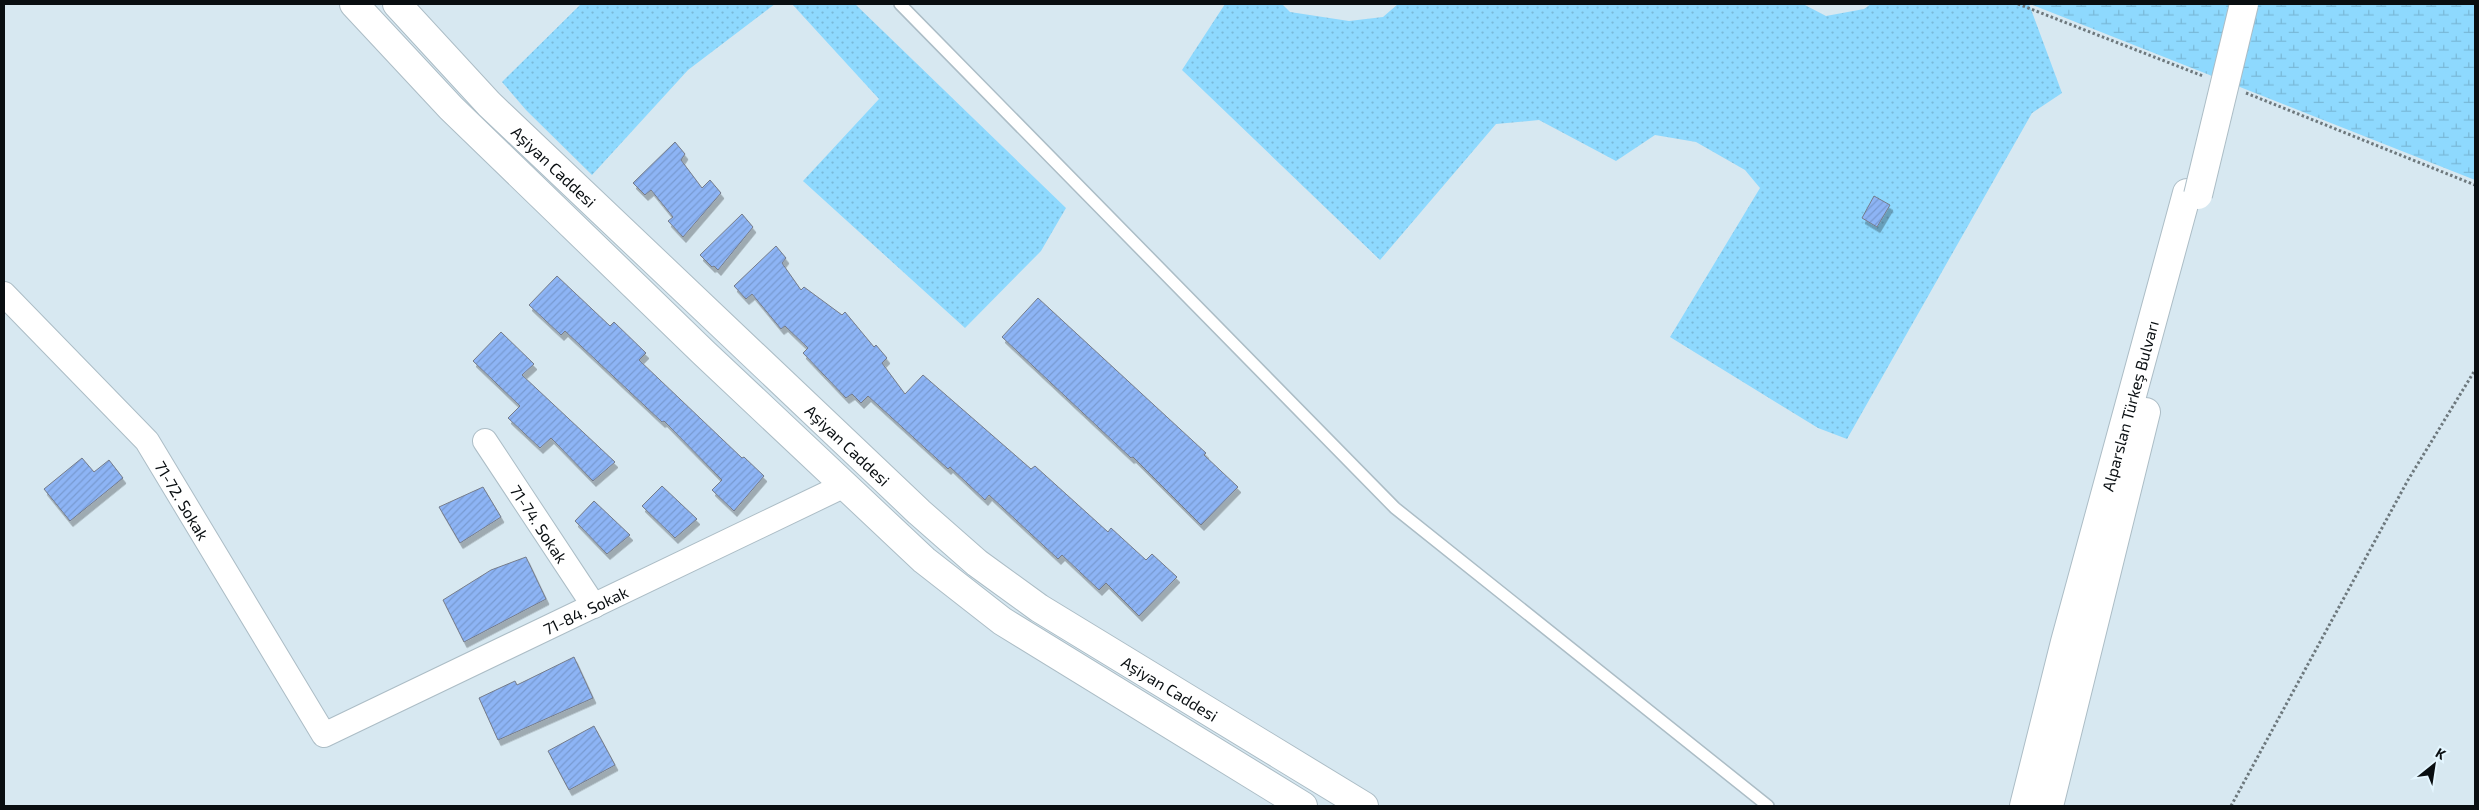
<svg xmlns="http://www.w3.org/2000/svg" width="2479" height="810" viewBox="0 0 2479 810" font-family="'Exo 2',sans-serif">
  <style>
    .grass { fill: url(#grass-dots) }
    .wetland { fill: url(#wetland-marsh) }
    .building { fill: url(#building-hatch); stroke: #757c8a; filter: url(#shadow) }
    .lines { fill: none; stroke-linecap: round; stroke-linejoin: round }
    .lane-casing { stroke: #acbdc6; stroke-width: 14 }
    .street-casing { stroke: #acbdc6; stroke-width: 26 }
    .secondary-casing { stroke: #acbdc6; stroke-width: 30 }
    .path { stroke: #6d787d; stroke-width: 3; stroke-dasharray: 2.5 2.5; stroke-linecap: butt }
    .lane { stroke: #fff; stroke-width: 11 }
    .street { stroke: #fff; stroke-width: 24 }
    .secondary { stroke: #fff; stroke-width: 28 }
    .secondary-bridge-casing { stroke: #acbdc6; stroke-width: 30; stroke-linecap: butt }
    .secondary-bridge { stroke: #fff; stroke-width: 28 }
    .labels { text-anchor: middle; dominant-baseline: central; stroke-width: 4; stroke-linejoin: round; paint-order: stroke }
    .street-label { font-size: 16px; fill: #090e11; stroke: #e4f6ff }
  </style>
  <defs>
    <pattern id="grass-dots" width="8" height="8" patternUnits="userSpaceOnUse" patternTransform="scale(1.25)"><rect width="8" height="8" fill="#8ed9fe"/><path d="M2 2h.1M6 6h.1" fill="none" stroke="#79b9d9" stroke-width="1.8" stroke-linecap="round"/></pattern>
    <pattern id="wetland-marsh" width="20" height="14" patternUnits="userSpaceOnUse" patternTransform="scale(1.25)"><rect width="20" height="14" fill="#8ed9fe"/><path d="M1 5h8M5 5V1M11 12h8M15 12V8" fill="none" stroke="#79b9d9"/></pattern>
    <pattern id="building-hatch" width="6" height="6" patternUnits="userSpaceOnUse" patternTransform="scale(1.25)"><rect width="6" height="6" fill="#8db4f5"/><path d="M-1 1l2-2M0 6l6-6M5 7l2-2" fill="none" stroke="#789ad1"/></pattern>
    <filter id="shadow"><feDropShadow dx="3" dy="5.5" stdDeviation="0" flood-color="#0004"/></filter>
  </defs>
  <rect width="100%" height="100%" fill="#d7e8f1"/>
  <g class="grass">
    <path d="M 581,4 L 775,4 L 688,70 L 592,175 L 526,110 L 502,82 Z"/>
    <path d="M 792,4 L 855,4 L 1066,208 L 1041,251 L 965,328 L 803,181 L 879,99 Z"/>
    <path d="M 1225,4 L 1282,4 L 1290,12 L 1349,21 L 1383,17 L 1398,4 L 1803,4 L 1826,16 L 1864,9 L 1871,4 L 2029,4 L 2062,93 L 2032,113 L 1847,439 L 1818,428 L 1670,337 L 1760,188 L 1745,170 L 1696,142 L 1655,135 L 1616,161 L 1539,120 L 1496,124 L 1380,260 L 1182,70 Z"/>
  </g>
  <path class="wetland" d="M 2030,4 L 2475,4 L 2475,180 Z"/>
  <g class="building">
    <path d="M 675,142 L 685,154 L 681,160 L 702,188 L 710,180 L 721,193 L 683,237 L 668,221 L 673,217 L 651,190 L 645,195 L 633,183 Z"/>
    <path d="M 1874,196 L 1890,205 L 1877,227 L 1862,218 Z"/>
    <path d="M 742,214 L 753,227 L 718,270 L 714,266 L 712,267 L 700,255 Z"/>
    <path d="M 776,246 L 786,258 L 782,263 L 801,290 L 804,287 L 842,315 L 845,312 L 874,347 L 876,345 L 887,358 L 882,363 L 905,394 L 923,375 L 1031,469 L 1035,466 L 1108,532 L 1111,528 L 1146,560 L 1152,554 L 1177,577 L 1139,616 L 1106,583 L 1099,590 L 1062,555 L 1058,559 L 989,495 L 985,500 L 950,467 L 948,469 L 868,396 L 861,403 L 852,394 L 846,398 L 803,353 L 808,348 L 785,326 L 781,329 L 752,294 L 746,299 L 734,286 Z"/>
    <path d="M 557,276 L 610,326 L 614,322 L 646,353 L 639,360 L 742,458 L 744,457 L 764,476 L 734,511 L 712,490 L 722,480 L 664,421 L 662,422 L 565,331 L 561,335 L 529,305 Z"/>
    <path d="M 1038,298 L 1206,453 L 1204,455 L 1238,487 L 1201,525 L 1133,457 L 1131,458 L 1002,337 Z"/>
    <path d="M 501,332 L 534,364 L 522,375 L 615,462 L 593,481 L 551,438 L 540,448 L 508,418 L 520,406 L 473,361 Z"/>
    <path d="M 82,458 L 94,472 L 109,460 L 123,478 L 70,521 L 44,489 Z"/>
    <path d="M 662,486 L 697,519 L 675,538 L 642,506 Z"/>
    <path d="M 483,487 L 501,517 L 460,543 L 439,507 Z"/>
    <path d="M 594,501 L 630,535 L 607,554 L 575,521 Z"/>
    <path d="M 526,557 L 546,599 L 464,642 L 443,600 L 491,570 Z"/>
    <path d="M 574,657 L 593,698 L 498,740 L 479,698 L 515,681 L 517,685 Z"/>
    <path d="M 594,726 L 615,765 L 569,790 L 548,751 Z"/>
  </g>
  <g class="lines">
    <g class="lane-casing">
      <path id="lane" d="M 900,4 L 1395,508 L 1768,806"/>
    </g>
    <g class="street-casing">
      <g id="street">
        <path id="s1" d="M 4,294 L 147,441 L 324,735 L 845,485"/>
        <path id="s2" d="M 485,441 L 594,606"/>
      </g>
    </g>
    <g class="secondary-casing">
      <g id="secondary">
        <path d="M 354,4 L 451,108 L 704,353 L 924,560 L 1002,621 L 1303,806"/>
        <path id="s3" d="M 397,4 L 489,104 L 919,512 L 977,563 L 1039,608 L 1364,806"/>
        <path id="s4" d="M 2024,806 L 2065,642 L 2187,193"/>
        <path d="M 2049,806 L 2146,412"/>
      </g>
    </g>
    <g class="path">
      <path d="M 2018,4 L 2203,76"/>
      <path d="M 2246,93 L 2475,185"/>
      <path d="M 2231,806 L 2408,480 L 2475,370"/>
    </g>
    <use href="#lane" class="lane"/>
    <use href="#street" class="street"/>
    <use href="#secondary" class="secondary"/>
    <g class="secondary-bridge-casing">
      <path id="secondary-bridge" d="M 2198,195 L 2244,4"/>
    </g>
    <use href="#secondary-bridge" class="secondary-bridge"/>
  </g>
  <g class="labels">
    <g class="street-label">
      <text stroke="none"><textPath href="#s3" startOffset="226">Aşiyan Caddesi</textPath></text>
      <text stroke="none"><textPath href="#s4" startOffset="414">Alparslan Türkeş Bulvarı</textPath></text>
      <text stroke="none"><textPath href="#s3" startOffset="631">Aşiyan Caddesi</textPath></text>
      <text stroke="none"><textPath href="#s1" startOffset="274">71-72. Sokak</textPath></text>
      <text stroke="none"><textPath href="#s2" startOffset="99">71-74. Sokak</textPath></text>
      <text stroke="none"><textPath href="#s1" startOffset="838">71-84. Sokak</textPath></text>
      <text stroke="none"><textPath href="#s3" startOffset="1036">Aşiyan Caddesi</textPath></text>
    </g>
  </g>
  <rect width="2479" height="810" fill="none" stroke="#090e11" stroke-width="10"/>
  <g transform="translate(2434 765) rotate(30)" stroke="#e4f6ff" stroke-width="4" paint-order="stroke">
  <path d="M0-4L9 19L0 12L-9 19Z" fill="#090e11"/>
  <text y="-8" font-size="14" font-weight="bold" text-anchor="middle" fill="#090e11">K</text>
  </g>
</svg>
